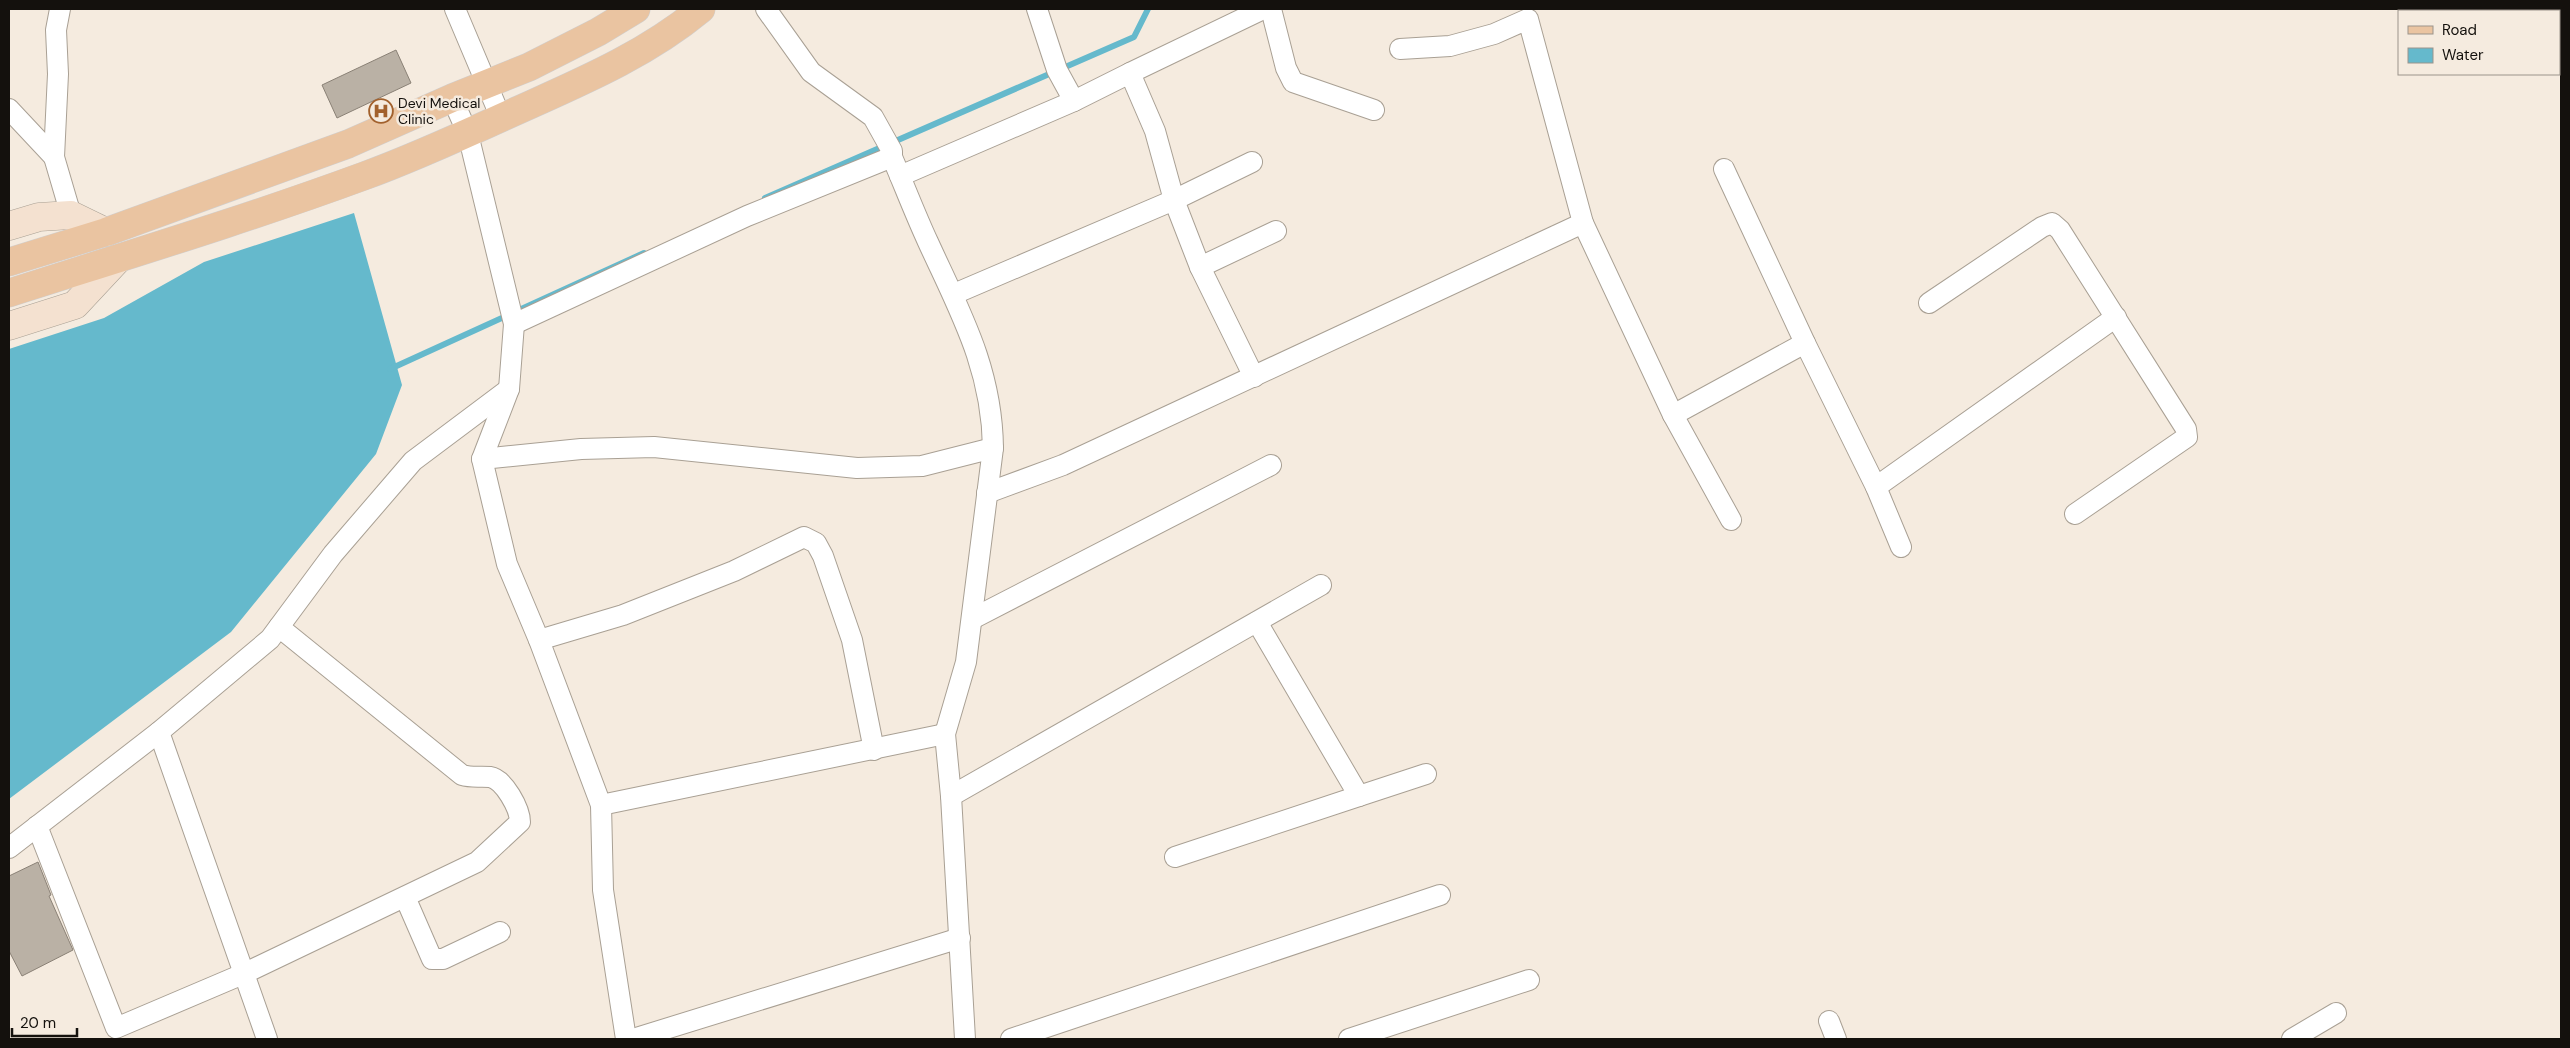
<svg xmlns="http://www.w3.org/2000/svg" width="2570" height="1048" viewBox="0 0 2570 1048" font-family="'DM Sans',sans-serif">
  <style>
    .water { fill: #65b9cc }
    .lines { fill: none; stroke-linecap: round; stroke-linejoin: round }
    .stream { stroke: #65b9cc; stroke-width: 6 }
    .building { fill: #bab1a5; stroke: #8a8176 }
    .street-casing { stroke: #a9a094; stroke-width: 22 }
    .secondary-casing { stroke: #a9a094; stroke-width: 29 }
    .primary-casing { stroke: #d0cfcf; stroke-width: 29 }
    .street { stroke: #fff; stroke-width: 20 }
    .secondary { stroke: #f4e1d0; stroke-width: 28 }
    .primary { stroke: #eac4a1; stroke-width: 28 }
    .labels { text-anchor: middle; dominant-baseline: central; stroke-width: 5; stroke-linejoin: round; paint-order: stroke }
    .poi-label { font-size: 14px; fill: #14110d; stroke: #f5ebdf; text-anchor: start }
  </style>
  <rect width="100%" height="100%" fill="#f5ebdf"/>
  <path class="water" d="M 354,213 L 402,385 L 376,454 L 231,632 L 9,799 L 9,349 L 104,318 L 204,262 Z"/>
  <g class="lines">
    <g class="stream">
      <path d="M 765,198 L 1134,37 L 1148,9"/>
      <path d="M 390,369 L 644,253"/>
    </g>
  </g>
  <g class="building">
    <path d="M 396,50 L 411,83 L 337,118 L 322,85 Z"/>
    <path d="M 38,862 L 51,895 L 49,896 L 73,950 L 22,976 L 9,951 L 9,876 Z"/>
  </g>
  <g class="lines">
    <g class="street-casing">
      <g id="street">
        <path d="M 60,9 L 56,30 L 58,74 L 54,157 L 71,215"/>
        <path d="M 455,9 L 501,118"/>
        <path d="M 766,9 L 811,72 L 873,117 L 892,151 L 892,157 C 904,185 915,214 928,242 C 960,312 992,368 993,448 L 966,662 L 945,734 L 951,796 L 965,1039"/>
        <path d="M 1037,9 L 1057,70 L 1074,101 L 1130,73 L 1155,131 L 1174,200 L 1200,267 L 1254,377"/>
        <path d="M 1271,9 L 1286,68 L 1293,82 L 1374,110"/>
        <path d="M 1400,49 L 1450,46 L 1494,34 L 1528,19 L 1583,223 L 1673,415 L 1731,520"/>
        <path d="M 1130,73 L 1263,9"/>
        <path d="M 452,98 L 468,134 L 514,324 L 509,389 L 482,459 L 507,564 L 539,640 L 601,805 L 603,890 L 626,1039"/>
        <path d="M 9,109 L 54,157"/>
        <path d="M 1724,169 L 1805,343"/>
        <path d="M 900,176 L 1074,101"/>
        <path d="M 1200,267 L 1276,231"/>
        <path d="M 954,294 L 1174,200 L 1252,162"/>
        <path d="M 1929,303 L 2042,227 L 2052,223 L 2060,230 L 2186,429 L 2187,437 L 2075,514"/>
        <path d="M 514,324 L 747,216 L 892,157"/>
        <path d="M 1673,415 L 1805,343 L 1876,487 L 1901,547"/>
        <path d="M 482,459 L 581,449 L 654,447 L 857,468 L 922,466 L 993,448"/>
        <path d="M 1876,487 L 2116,317"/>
        <path d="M 987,493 L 1063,465 L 1583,223"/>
        <path d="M 972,619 L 1271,465"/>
        <path d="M 539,640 L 623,615 L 734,571 L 804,537 L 816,543 L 823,556 L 852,640 L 874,750"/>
        <path d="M 159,732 L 267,1039"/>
        <path d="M 951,796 L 1321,585"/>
        <path d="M 1359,796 L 1426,774"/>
        <path d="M 601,805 L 945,734"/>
        <path d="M 37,826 L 116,1028 L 243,974 L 477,862 L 520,822 C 520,809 504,779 490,777 C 480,776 472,778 462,775 L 279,627"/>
        <path d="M 9,848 L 159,732 L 270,639 L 333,554 L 413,461 L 509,389"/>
        <path d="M 1175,857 L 1359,796 L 1257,622"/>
        <path d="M 405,897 L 432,959 L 443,959 L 500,932"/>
        <path d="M 1829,1021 L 1836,1039"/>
        <path d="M 633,1039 L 960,938"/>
        <path d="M 1011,1039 L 1440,895"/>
        <path d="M 1349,1039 L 1529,980"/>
        <path d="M 2292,1039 L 2336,1013"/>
      </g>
    </g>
    <g class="secondary-casing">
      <g id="secondary">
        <path d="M 9,226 L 39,217 L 71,215 L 106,232"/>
        <path d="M 9,326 L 75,305 L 117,260"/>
      </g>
    </g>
    <g class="primary-casing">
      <g id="primary">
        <path d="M 9,262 L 106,232 L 348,144 L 452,98 L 529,67 L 598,32 L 636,9"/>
        <path d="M 9,293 C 128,255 247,219 364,176 C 411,159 457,138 503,117 C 571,86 642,58 701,9"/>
      </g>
    </g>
    <use href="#street" class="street"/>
    <use href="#secondary" class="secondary"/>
    <use href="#primary" class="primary"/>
  </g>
  <defs>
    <g id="hospital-ring" transform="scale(1.25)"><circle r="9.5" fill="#f5ebdf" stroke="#a2612d" stroke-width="1.5"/><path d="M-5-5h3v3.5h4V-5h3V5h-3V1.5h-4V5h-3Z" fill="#a2612d"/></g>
  </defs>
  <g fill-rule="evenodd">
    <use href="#hospital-ring" x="381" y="111"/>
  </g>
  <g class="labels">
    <g class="poi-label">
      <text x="398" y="103">Devi Medical<tspan x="398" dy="16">Clinic</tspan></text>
    </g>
  </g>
  <rect width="2570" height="1048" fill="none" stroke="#14110d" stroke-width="20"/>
  <rect x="2398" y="10" width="162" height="65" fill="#f5ebdf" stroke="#9b948b"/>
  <rect x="2408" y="26" width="25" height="8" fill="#eac4a1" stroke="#9b948b"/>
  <text x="2442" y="35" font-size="15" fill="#14110d">Road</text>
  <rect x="2408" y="48" width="25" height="15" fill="#65b9cc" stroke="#9b948b"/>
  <text x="2442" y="60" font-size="15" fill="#14110d">Water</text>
  <path d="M12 1028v8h65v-8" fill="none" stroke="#14110d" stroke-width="2.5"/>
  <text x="20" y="1028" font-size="15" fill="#14110d" stroke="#f5ebdf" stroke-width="4" paint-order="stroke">20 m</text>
</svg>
